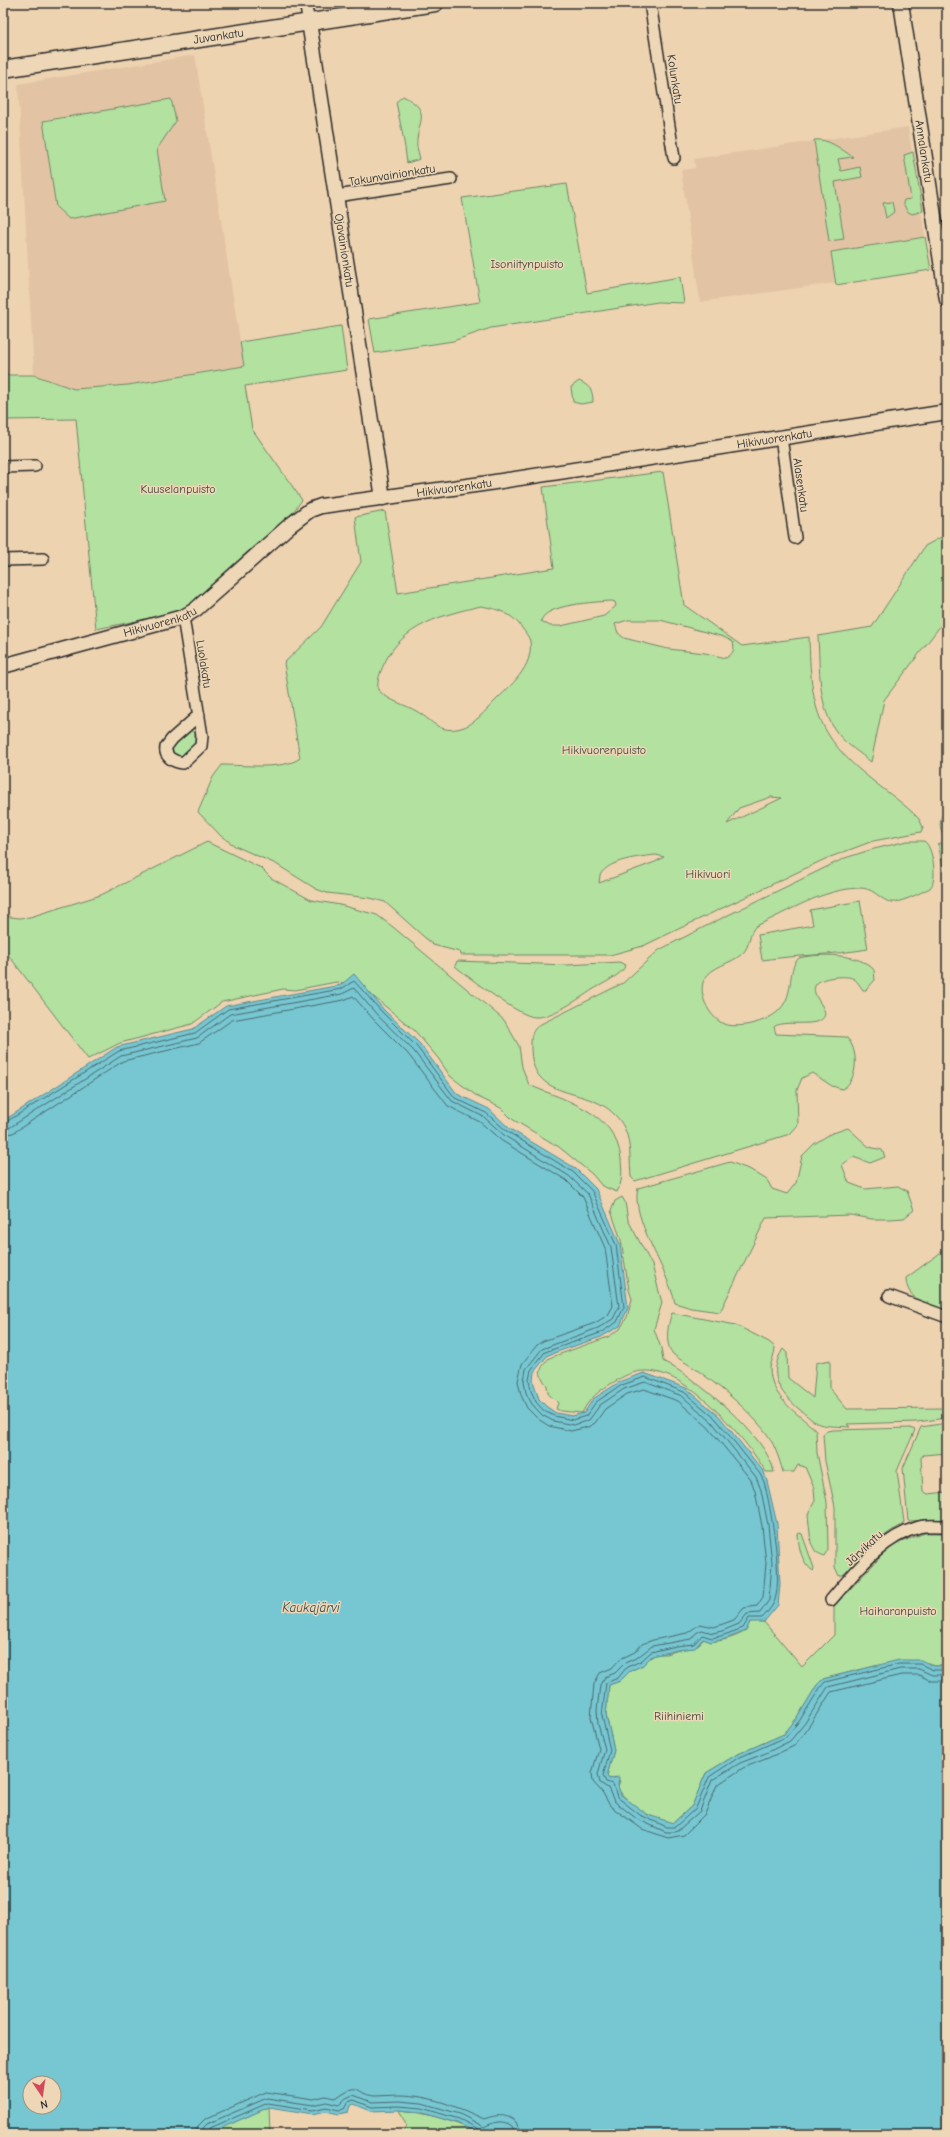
<svg xmlns="http://www.w3.org/2000/svg" width="950" height="2137" viewBox="0 0 950 2137" font-family="'Comic Neue',sans-serif">
  <style>
    .built { fill: #e2c4a4 }
    .green { fill: #b3e1a0; stroke: #6f8666; fill-rule: evenodd }
    .water { fill: #77c7d2; stroke: #59898f; fill-rule: evenodd }
    .lines { fill: none; stroke-linecap: round; stroke-linejoin: round }
    .shore { stroke: #49696e; stroke-width: 1 }
    .minor-casing { stroke: #2b2b2b; stroke-width: 14 }
    .tertiary-casing { stroke: #2b2b2b; stroke-width: 17 }
    .secondary-casing { stroke: #2b2b2b; stroke-width: 19 }
    .minor { stroke: #eed7b6; stroke-width: 11 }
    .tertiary { stroke: #eed7b6; stroke-width: 14 }
    .secondary { stroke: #eed7b6; stroke-width: 16 }
    .labels { text-anchor: middle; dominant-baseline: central; stroke-width: 3; stroke-linejoin: round; paint-order: stroke }
    .street-label { font-size: 12px; fill: #2b2b2b; stroke: #eed7b6 }
    .park-label { font-size: 12px; fill: #3f463d; stroke: #eed7b6 }
    .water-label { font-size: 13px; font-style: italic; fill: #3a4a4c; stroke: #eed7b6 }
  </style>
  <rect width="100%" height="100%" fill="#eed3b1"/>
  <filter id="ink" filterUnits="userSpaceOnUse"><feTurbulence type="fractalNoise" baseFrequency=".025" numOctaves="2"/><feDisplacementMap in="SourceGraphic" scale="8" xChannelSelector="R" yChannelSelector="G"/><feConvolveMatrix kernelMatrix="1 2 1 2 8 2 1 2 1" color-interpolation-filters="sRGB"/></filter>
  <g filter="url(#ink)">
    <g class="built">
      <path d="M 195,55 L 244,366 L 128,385 L 74,389 L 34,375 L 18,84 Z"/>
      <path d="M 908,127 L 925,237 L 831,252 L 835,283 L 700,302 L 681,170 L 695,168 L 694,159 Z"/>
    </g>
    <g class="green">
      <path d="M 403,96 C 435,112 415,123 417,147 C 418,151 419,155 420,159 L 407,163 C 405,142 400,123 396,102 Z"/>
      <path d="M 171,99 L 176,121 L 157,149 L 165,201 L 69,219 L 56,207 L 43,121 Z"/>
      <path d="M 814,140 C 828,138 841,149 853,157 L 838,159 L 841,171 L 860,167 L 862,177 L 835,182 L 844,239 L 829,241 Z"/>
      <path d="M 913,152 L 923,211 L 912,214 L 907,211 L 903,203 L 904,200 L 911,199 L 904,155 Z"/>
      <path d="M 567,184 L 587,293 L 680,277 L 684,303 L 658,302 L 491,328 L 453,341 L 375,353 L 369,319 L 480,302 L 462,198 Z"/>
      <path d="M 892,202 L 894,212 L 886,218 L 883,203 Z"/>
      <path d="M 925,237 L 931,270 L 836,285 L 831,252 Z"/>
      <path d="M 341,326 L 347,370 L 245,386 L 252,429 L 302,500 L 290,516 L 189,607 L 177,613 L 96,629 L 76,419 L 3,420 L 3,375 L 34,375 L 74,389 L 128,385 L 244,366 L 240,342 Z"/>
      <path d="M 579,381 C 590,386 593,390 593,402 L 581,404 L 573,402 L 571,387 Z"/>
      <path d="M 663,472 L 684,605 L 742,646 L 809,637 C 811,706 815,735 872,780 C 888,793 905,804 919,819 L 923,827 L 921,832 L 873,841 L 825,859 L 643,946 L 610,955 L 461,955 L 460,952 L 433,945 L 385,902 L 370,898 L 327,893 L 316,889 L 276,864 L 235,846 L 221,836 L 198,812 L 213,777 L 222,765 C 242,765 285,770 300,758 L 284,663 L 321,627 L 361,562 L 355,517 L 385,511 L 398,593 L 554,568 L 543,487 ZM 612,601 L 615,602 L 616,606 L 604,616 L 561,626 L 550,626 L 541,621 C 545,604 596,602 612,601 ZM 481,606 C 498,609 512,613 522,628 C 525,632 529,637 530,641 C 534,667 510,686 494,702 C 485,711 474,725 461,728 C 439,734 433,721 418,712 C 403,703 392,703 378,690 C 377,680 380,673 384,664 C 402,625 442,615 481,606 ZM 628,620 L 660,620 L 724,637 L 733,642 C 735,650 733,654 726,658 L 705,653 L 668,649 L 624,638 L 618,633 L 615,624 ZM 771,797 L 782,798 L 727,824 L 739,808 ZM 656,855 L 664,857 L 655,862 L 599,883 L 600,875 C 610,859 639,857 656,855 Z"/>
      <path d="M 947,534 L 947,617 L 884,700 L 871,762 C 860,753 846,744 838,734 C 817,707 820,667 818,636 L 872,627 L 925,546 Z"/>
      <path d="M 190,730 L 195,733 L 195,745 L 182,756 L 177,756 L 173,753 L 172,746 Z"/>
      <path d="M 947,807 L 947,835 L 942,833 C 938,825 941,813 947,807 Z"/>
      <path d="M 907,841 L 924,841 C 933,846 938,881 930,888 C 920,893 896,906 887,901 C 877,896 872,888 860,888 C 822,889 790,911 756,926 C 748,933 751,946 742,954 C 731,964 711,966 704,980 C 697,995 711,1021 727,1025 C 742,1028 765,1022 776,1013 C 797,996 785,971 799,958 C 818,953 861,953 874,970 L 875,980 L 866,990 L 863,990 C 860,986 857,980 852,978 C 845,975 818,977 815,986 C 810,998 836,1013 819,1021 C 808,1026 780,1020 774,1027 L 776,1034 L 846,1037 C 859,1048 859,1081 842,1089 L 832,1086 L 812,1073 L 802,1078 L 797,1090 L 798,1125 L 790,1134 L 635,1181 L 631,1177 C 629,1154 633,1132 614,1114 C 586,1085 531,1103 531,1047 C 531,1036 531,1030 541,1024 L 623,983 L 659,950 L 714,922 L 845,858 L 870,850 Z"/>
      <path d="M 207,842 L 261,868 L 271,878 L 311,900 L 340,905 L 377,915 L 393,927 L 504,1020 L 519,1046 L 522,1067 L 529,1085 C 566,1101 616,1112 621,1159 C 622,1172 623,1181 617,1192 L 602,1186 L 592,1174 L 559,1147 L 512,1119 L 501,1108 L 478,1097 L 450,1076 L 438,1058 L 414,1030 L 369,993 L 347,983 L 336,982 L 295,990 L 283,989 L 222,1002 L 192,1024 L 120,1043 L 88,1059 L 3,948 L 3,916 L 19,918 L 30,917 L 101,895 Z"/>
      <path d="M 940,843 L 947,845 L 947,910 L 943,867 L 938,844 Z"/>
      <path d="M 860,901 L 868,949 C 833,955 798,955 762,960 L 758,935 L 813,925 L 810,910 Z"/>
      <path d="M 457,961 L 568,965 L 619,962 L 626,965 C 622,975 602,984 592,990 C 579,999 551,1018 535,1017 C 520,1017 468,977 455,966 Z"/>
      <path d="M 848,1128 L 869,1147 L 882,1150 L 885,1157 L 870,1163 L 853,1157 L 842,1165 L 849,1183 L 865,1189 L 898,1186 L 907,1191 L 914,1210 L 904,1218 L 890,1219 L 872,1219 L 851,1215 L 766,1218 L 720,1312 L 691,1308 L 675,1303 C 668,1269 630,1218 638,1188 L 730,1162 L 751,1170 L 767,1180 L 772,1189 L 787,1194 L 796,1183 L 802,1156 L 814,1144 L 830,1134 Z"/>
      <path d="M 622,1197 L 625,1202 L 628,1220 L 652,1265 L 662,1303 L 654,1329 L 661,1348 L 663,1361 C 695,1378 768,1436 774,1472 L 766,1472 C 745,1438 687,1368 643,1371 C 633,1371 622,1377 614,1382 C 600,1390 589,1398 582,1413 L 561,1411 L 556,1409 L 558,1403 C 555,1399 550,1397 548,1393 C 547,1390 548,1386 546,1384 C 537,1372 540,1369 549,1358 L 608,1337 L 620,1329 L 627,1317 L 632,1299 L 629,1290 L 621,1240 L 611,1211 L 615,1201 Z"/>
      <path d="M 947,1248 L 947,1311 C 929,1305 906,1301 906,1278 Z"/>
      <path d="M 672,1313 L 736,1325 L 769,1342 L 775,1347 C 775,1354 771,1361 770,1368 C 770,1397 797,1413 816,1430 L 817,1453 L 827,1502 L 828,1549 L 824,1556 L 816,1552 L 811,1543 L 808,1515 L 815,1500 L 814,1488 L 805,1467 L 798,1465 L 794,1472 L 783,1472 C 779,1458 774,1442 764,1430 C 747,1409 723,1389 701,1373 C 694,1367 678,1359 673,1354 C 664,1344 668,1323 672,1313 Z"/>
      <path d="M 783,1349 L 787,1353 L 788,1378 L 813,1398 L 816,1363 L 830,1360 L 830,1389 L 847,1409 L 946,1408 L 947,1392 L 947,1418 L 917,1422 L 847,1424 L 850,1427 C 840,1426 829,1427 819,1424 C 812,1421 805,1414 799,1409 C 779,1392 767,1374 783,1349 Z"/>
      <path d="M 947,1423 L 947,1453 L 923,1455 L 921,1458 L 923,1491 L 928,1494 L 947,1492 L 947,1519 L 908,1521 L 903,1468 L 921,1427 Z"/>
      <path d="M 910,1428 L 915,1430 L 897,1471 L 904,1522 C 901,1527 896,1528 891,1531 C 874,1543 858,1558 845,1574 L 839,1576 L 835,1567 L 835,1507 L 825,1461 L 823,1434 L 827,1431 L 833,1430 Z"/>
      <path d="M 800,1533 L 802,1534 L 814,1568 L 813,1571 C 801,1562 799,1548 798,1534 Z"/>
      <path d="M 925,1533 L 947,1533 L 947,1666 L 933,1666 L 929,1663 L 875,1666 L 823,1679 L 817,1685 L 797,1718 L 784,1734 L 736,1755 L 706,1773 L 692,1806 L 673,1823 C 659,1824 619,1800 618,1786 L 620,1781 L 616,1777 L 609,1779 L 607,1776 L 614,1750 L 606,1715 L 609,1685 L 620,1681 L 630,1671 L 643,1665 L 650,1658 L 656,1654 L 666,1654 L 699,1644 L 704,1639 C 716,1645 735,1637 746,1631 L 749,1624 L 752,1621 L 764,1622 L 802,1667 L 834,1635 L 834,1606 L 888,1549 L 901,1542 Z"/>
      <path d="M 269,2107 L 270,2134 L 208,2134 L 216,2130 Z"/>
      <path d="M 399,2110 C 428,2113 454,2121 480,2134 L 403,2134 L 406,2125 Z"/>
    </g>
    <path class="water" d="M 354,974 L 384,1010 L 420,1044 L 457,1094 L 489,1109 L 510,1129 L 575,1168 L 596,1189 L 620,1244 L 628,1308 L 620,1326 L 601,1337 L 548,1355 L 534,1372 L 533,1381 L 539,1399 L 547,1407 L 556,1413 L 572,1416 L 584,1413 L 593,1399 L 621,1381 L 644,1373 L 686,1388 L 719,1416 L 764,1472 L 767,1481 L 777,1524 L 780,1585 L 778,1605 L 764,1622 L 750,1622 L 746,1631 L 725,1639 L 711,1642 L 703,1639 L 695,1648 L 677,1650 L 652,1656 L 643,1665 L 630,1671 L 620,1681 L 609,1685 L 606,1715 L 614,1750 L 607,1776 L 609,1779 L 619,1777 L 618,1786 L 621,1795 L 648,1815 L 673,1823 L 692,1806 L 706,1773 L 736,1755 L 784,1734 L 797,1718 L 817,1685 L 823,1679 L 899,1660 L 921,1660 L 933,1666 L 947,1666 L 947,2134 L 510,2134 L 499,2130 L 489,2134 L 480,2134 L 457,2123 L 420,2112 L 399,2110 L 371,2111 L 354,2104 L 350,2106 L 348,2112 L 339,2114 L 326,2111 L 313,2114 L 269,2107 L 208,2134 L 3,2134 L 3,1121 L 117,1047 L 193,1029 L 226,1006 L 341,985 ZM 30,2083 L 54,2083 L 54,2107 L 30,2107 Z"/>
    <g class="lines">
      <g class="shore">
        <path d="M 3,1124 L 119,1051 L 195,1033 L 228,1009 L 341,989 L 354,981 L 382,1012 L 417,1047 L 455,1098 L 486,1113 L 508,1132 L 573,1172 L 592,1191 L 616,1245 L 624,1307 L 617,1322 L 600,1333 L 545,1352 L 531,1370 L 529,1380 L 531,1391 L 536,1402 L 544,1411 L 554,1416 L 573,1420 L 586,1416 L 596,1402 L 622,1385 L 645,1377 L 684,1392 L 716,1419 L 760,1474 L 764,1482 C 770,1503 785,1585 773,1604 C 771,1608 766,1614 762,1618 L 749,1618 L 743,1628 L 724,1635 L 712,1638 L 702,1635 L 694,1644 L 676,1646 L 651,1652 L 641,1661 L 627,1667 L 618,1678 L 606,1683 L 602,1716 L 610,1750 L 603,1776 L 606,1782 L 613,1784 L 617,1797 L 640,1815 L 667,1827 L 675,1827 L 696,1808 L 709,1777 L 738,1758 L 786,1737 L 800,1720 L 820,1688 L 825,1682 L 899,1664 L 920,1664 L 933,1670 L 947,1670"/>
        <path d="M 3,1129 L 9,1128 L 121,1056 L 197,1038 L 230,1014 L 342,994 L 354,988 L 378,1016 L 413,1050 L 452,1101 L 484,1117 L 505,1136 L 569,1176 L 588,1194 L 611,1247 L 619,1307 L 613,1319 L 598,1328 L 542,1349 L 526,1369 L 524,1381 L 526,1393 L 532,1404 L 542,1415 L 553,1421 L 574,1425 L 589,1420 L 600,1405 L 624,1389 L 645,1382 L 682,1396 L 712,1422 L 756,1477 L 761,1490 L 768,1525 L 772,1563 L 769,1600 L 760,1613 L 747,1614 L 739,1624 L 722,1631 L 713,1633 L 702,1630 L 696,1633 L 691,1639 L 652,1646 L 638,1657 L 625,1663 L 615,1673 L 605,1677 L 600,1685 L 597,1710 L 598,1724 L 605,1749 L 598,1774 L 600,1783 L 608,1788 L 614,1801 L 637,1819 L 666,1832 L 676,1832 L 700,1811 L 712,1780 L 740,1763 L 766,1753 L 790,1741 L 805,1723 L 828,1687 L 900,1669 L 919,1669 L 932,1675 L 947,1675"/>
        <path d="M 3,1135 L 13,1133 L 123,1061 L 199,1043 L 232,1020 L 344,1000 L 353,996 L 374,1020 L 408,1054 L 448,1106 L 480,1122 L 502,1141 L 566,1180 L 583,1197 L 605,1248 L 613,1306 L 608,1315 L 595,1323 L 543,1341 L 537,1345 L 522,1364 L 518,1381 L 521,1395 L 527,1408 L 538,1419 L 549,1426 L 571,1431 L 588,1427 L 595,1423 L 605,1409 L 627,1394 L 644,1389 L 678,1401 L 708,1427 L 751,1480 L 755,1491 L 762,1526 L 766,1563 L 763,1597 L 757,1606 L 744,1608 L 734,1620 L 720,1625 L 714,1627 L 700,1624 L 687,1633 L 653,1640 L 642,1644 L 635,1652 L 620,1659 L 612,1668 L 600,1673 L 594,1684 L 591,1717 L 599,1749 L 592,1773 L 593,1782 L 603,1793 L 610,1806 L 642,1829 L 668,1838 L 684,1835 L 705,1814 L 717,1785 L 743,1768 L 768,1758 L 794,1746 L 809,1726 L 831,1692 L 901,1675 L 919,1675 L 931,1681 L 947,1681"/>
        <path d="M 196,2134 L 198,2126 L 205,2119 L 266,2092 L 314,2099 L 325,2096 L 336,2098 C 361,2079 355,2095 375,2096 C 383,2096 391,2095 399,2095 C 429,2095 458,2107 484,2119 C 495,2115 506,2113 516,2122 L 521,2134"/>
        <path d="M 202,2134 L 203,2128 L 207,2124 L 267,2098 L 313,2105 L 326,2102 L 339,2105 L 346,2098 L 353,2095 L 373,2102 L 399,2101 L 422,2103 L 460,2114 L 484,2127 C 494,2122 502,2119 512,2126 L 515,2134"/>
        <path d="M 207,2134 L 210,2128 L 268,2103 L 313,2110 L 326,2107 L 339,2110 L 344,2109 L 348,2102 L 354,2100 L 372,2107 L 399,2106 L 422,2108 L 459,2119 L 479,2129 L 481,2134"/>
      </g>
      <g class="minor-casing">
        <g id="minor">
          <path d="M 305,3 L 309,22"/>
          <path d="M 650,3 L 674,158"/>
          <path d="M 336,196 L 451,179"/>
          <path d="M 781,437 L 795,538"/>
          <path d="M 3,467 L 35,466"/>
          <path d="M 3,560 L 43,559"/>
          <path d="M 183,617 L 202,736 L 201,746 L 183,763 C 174,762 164,757 166,747 L 172,739 L 199,715"/>
          <path d="M 889,1296 L 947,1317"/>
          <path d="M 831,1600 C 856,1571 882,1537 919,1527 C 927,1525 938,1526 947,1526"/>
        </g>
      </g>
      <g class="tertiary-casing">
        <g id="tertiary">
          <path id="s1" d="M 901,3 L 947,300"/>
          <path id="s2" d="M 309,22 L 383,498"/>
          <path id="s3" d="M 3,666 L 183,617 L 195,610 L 289,526 L 310,510 L 321,506 L 482,484 L 947,412"/>
        </g>
      </g>
      <g class="secondary-casing">
        <g id="secondary">
          <path id="s4" d="M 3,69 L 435,3"/>
        </g>
      </g>
      <use href="#minor" class="minor"/>
      <use href="#tertiary" class="tertiary"/>
      <use href="#secondary" class="secondary"/>
    </g>
  </g>
  <g class="labels">
    <g class="street-label">
      <text stroke="none"><textPath href="#s4" startOffset="218">Juvankatu</textPath></text>
      <text transform="translate(675 79) rotate(81)">Kolunkatu</text>
      <text stroke="none"><textPath href="#s1" startOffset="150">Annalankatu</textPath></text>
      <text transform="translate(392 175) rotate(-9)">Takunvainionkatu</text>
      <text stroke="none"><textPath href="#s2" startOffset="231">Ojavainionkatu</textPath></text>
      <text stroke="none"><textPath href="#s3" startOffset="823">Hikivuorenkatu</textPath></text>
      <text transform="translate(801 485) rotate(82)">Alasenkatu</text>
      <text stroke="none"><textPath href="#s3" startOffset="499">Hikivuorenkatu</textPath></text>
      <text stroke="none"><textPath href="#s3" startOffset="163">Hikivuorenkatu</textPath></text>
      <text transform="translate(204 664) rotate(81)">Luolakatu</text>
      <text transform="translate(864 1548) rotate(-43)">Järvikatu</text>
    </g>
    <g class="park-label">
      <text x="527" y="264">Isoniitynpuisto</text>
      <text x="178" y="489">Kuuselanpuisto</text>
      <text x="604" y="750">Hikivuorenpuisto</text>
      <text x="708" y="874">Hikivuori</text>
      <text x="898" y="1611">Haiharanpuisto</text>
      <text x="679" y="1716">Riihiniemi</text>
    </g>
    <g class="water-label">
      <text x="311" y="1607">Kaukajärvi</text>
    </g>
  </g>
  <rect width="950" height="2137" fill="none" stroke="#eed7b6" stroke-width="16"/>
  <rect x="8" y="8" width="934" height="2121" fill="none" stroke="#2b2b2b" stroke-width="1.5" filter="url(#ink)"/>
  <g transform="translate(42 2095) rotate(167)"><circle r="19" fill="#eed7b6" stroke="#a0927e"/>
  <path d="M0-3L7 15L0 10L-7 15Z" fill="#d1495b"/>
  <text y="-6" font-size="11" font-weight="bold" text-anchor="middle" fill="#2b2b2b">N</text>
  </g>
</svg>
